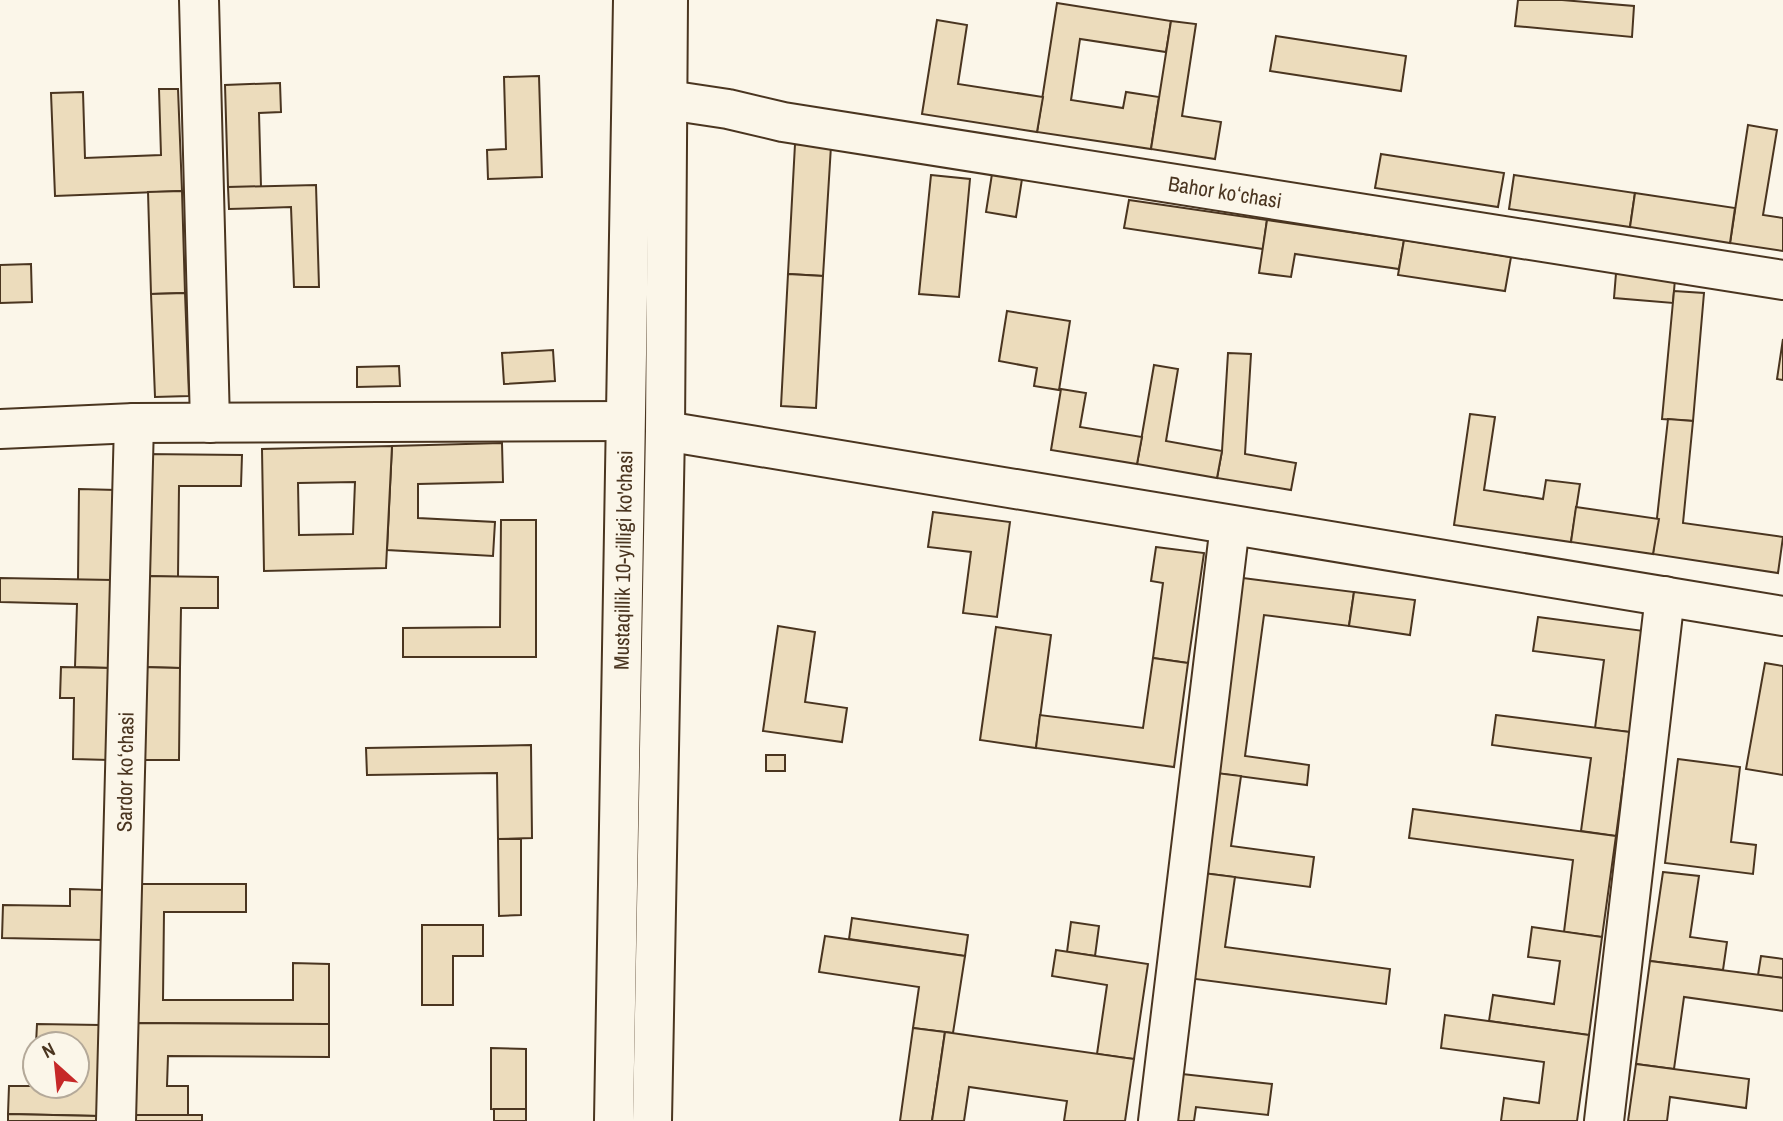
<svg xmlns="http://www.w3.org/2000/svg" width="1783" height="1121" viewBox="0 0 1783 1121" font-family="'Archivo Narrow',sans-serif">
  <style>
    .building { fill: #ecdcbc; stroke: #4a3520; stroke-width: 2; fill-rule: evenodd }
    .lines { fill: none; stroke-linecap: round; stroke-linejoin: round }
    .minor-casing { stroke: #4a3520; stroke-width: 42 }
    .major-casing { stroke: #4a3520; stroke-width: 42 }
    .minor { stroke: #fbf6e9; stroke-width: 38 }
    .major { stroke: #fbf6e9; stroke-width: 38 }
    .labels { text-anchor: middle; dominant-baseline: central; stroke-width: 5; stroke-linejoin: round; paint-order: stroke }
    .street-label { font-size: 21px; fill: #4a3520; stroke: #fbf6e9 }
  </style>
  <rect width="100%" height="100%" fill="#fbf6e9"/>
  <g class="building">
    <path d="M 1518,0 L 1562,0 L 1634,6 L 1632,37 L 1515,26 Z"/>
    <path d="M 1057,3 L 1171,21 L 1166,52 L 1080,39 L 1071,100 L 1123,108 L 1126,92 L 1159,97 L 1151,149 L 1037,132 Z"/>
    <path d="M 937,20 L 967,25 L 958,84 L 1043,97 L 1037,132 L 922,114 Z"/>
    <path d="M 1171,21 L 1196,24 L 1182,116 L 1221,122 L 1215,159 L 1151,149 Z"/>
    <path d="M 1276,36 L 1406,56 L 1401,91 L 1270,71 Z"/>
    <path d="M 539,76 L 542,177 L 488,179 L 487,150 L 506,149 L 504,77 Z"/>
    <path d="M 280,83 L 281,112 L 259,113 L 261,187 L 228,187 L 225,85 Z"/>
    <path d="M 159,89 L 178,89 L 182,191 L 55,196 L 51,93 L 83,92 L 85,158 L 161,155 Z"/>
    <path d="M 1748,125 L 1777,130 L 1763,215 L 1783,218 L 1783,251 L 1730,243 Z"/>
    <path d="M 795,144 L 831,146 L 823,276 L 788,274 Z"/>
    <path d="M 1381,154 L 1504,173 L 1498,207 L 1375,188 Z"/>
    <path d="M 992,174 L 1022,179 L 1016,217 L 986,212 Z"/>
    <path d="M 931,175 L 970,179 L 959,297 L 919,294 Z"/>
    <path d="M 1514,175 L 1635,193 L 1630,227 L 1509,209 Z"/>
    <path d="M 316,185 L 319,287 L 294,287 L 291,207 L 229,209 L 228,187 Z"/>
    <path d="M 182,191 L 185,293 L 151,294 L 148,192 Z"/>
    <path d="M 1635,193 L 1735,208 L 1730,243 L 1630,227 Z"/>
    <path d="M 1129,200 L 1267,220 L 1263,249 L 1124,228 Z"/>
    <path d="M 1267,220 L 1404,240 L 1399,269 L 1295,254 L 1291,277 L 1259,273 Z"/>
    <path d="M 1404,240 L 1511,257 L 1505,291 L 1398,275 Z"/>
    <path d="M 1617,261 L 1676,267 L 1673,303 L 1614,298 Z"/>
    <path d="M 31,264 L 32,302 L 0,303 L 0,265 Z"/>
    <path d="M 788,274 L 823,276 L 816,408 L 781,406 Z"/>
    <path d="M 1674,291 L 1704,293 L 1693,421 L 1662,419 Z"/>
    <path d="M 185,293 L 189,396 L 155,397 L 151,294 Z"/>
    <path d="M 1007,311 L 1070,321 L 1059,390 L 1034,386 L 1037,368 L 999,361 Z"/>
    <path d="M 1783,339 L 1783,380 L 1777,379 Z"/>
    <path d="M 553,350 L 555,381 L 504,384 L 502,353 Z"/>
    <path d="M 1228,353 L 1251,354 L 1245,454 L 1296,463 L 1291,490 L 1217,478 L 1222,451 Z"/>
    <path d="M 1154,365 L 1178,369 L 1166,441 L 1222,451 L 1217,478 L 1137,464 Z"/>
    <path d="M 399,366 L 400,386 L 357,387 L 357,367 Z"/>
    <path d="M 1061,389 L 1086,393 L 1080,427 L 1142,437 L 1137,464 L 1051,450 Z"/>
    <path d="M 1470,414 L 1495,417 L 1484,490 L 1543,499 L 1546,480 L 1580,484 L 1571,542 L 1454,525 Z"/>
    <path d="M 1668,419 L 1693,421 L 1683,523 L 1783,537 L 1778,573 L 1653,554 Z"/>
    <path d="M 502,443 L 503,482 L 418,484 L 418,518 L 495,522 L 493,556 L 387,550 L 392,446 Z"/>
    <path d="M 392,446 L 386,568 L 264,571 L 262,449 ZM 355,482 L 353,534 L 299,535 L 298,483 Z"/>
    <path d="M 143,454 L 242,455 L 241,486 L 179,486 L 178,577 L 142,576 Z"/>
    <path d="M 79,489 L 116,490 L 113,580 L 78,580 Z"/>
    <path d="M 1576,507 L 1659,519 L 1653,554 L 1571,542 Z"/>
    <path d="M 933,512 L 1010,522 L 997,617 L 963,613 L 971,552 L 928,547 Z"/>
    <path d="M 501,520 L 536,520 L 536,657 L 403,657 L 403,628 L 500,627 Z"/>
    <path d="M 1156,547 L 1204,553 L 1188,663 L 1153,658 L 1163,583 L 1151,581 Z"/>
    <path d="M 142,576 L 218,577 L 218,608 L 181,608 L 180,668 L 141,667 Z"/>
    <path d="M 1235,577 L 1354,592 L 1349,626 L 1264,615 L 1245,756 L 1309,765 L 1307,785 L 1208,772 Z"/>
    <path d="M 0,578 L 113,580 L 111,668 L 75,667 L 77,604 L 0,602 Z"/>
    <path d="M 1354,592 L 1415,600 L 1410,635 L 1349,626 Z"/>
    <path d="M 1538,617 L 1644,631 L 1630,732 L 1595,728 L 1604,660 L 1533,651 Z"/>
    <path d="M 778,626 L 815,632 L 805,702 L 847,708 L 842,742 L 763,731 Z"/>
    <path d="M 996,627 L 1051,635 L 1036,748 L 980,740 Z"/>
    <path d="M 1153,658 L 1188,663 L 1174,767 L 1036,748 L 1040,715 L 1143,728 Z"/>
    <path d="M 1765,663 L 1783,666 L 1783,775 L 1746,769 Z"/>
    <path d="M 61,667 L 111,668 L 109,760 L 73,759 L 74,698 L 60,698 Z"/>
    <path d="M 141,667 L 180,668 L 179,760 L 139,760 Z"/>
    <path d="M 1496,715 L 1630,732 L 1616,836 L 1581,831 L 1591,758 L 1492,745 Z"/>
    <path d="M 531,745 L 532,838 L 498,839 L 497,773 L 367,775 L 366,748 Z"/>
    <rect x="766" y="755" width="19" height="16"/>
    <path d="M 1678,759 L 1740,767 L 1731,842 L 1756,845 L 1753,874 L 1665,863 Z"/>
    <path d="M 1208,772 L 1241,776 L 1231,846 L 1314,857 L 1310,887 L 1195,872 Z"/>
    <path d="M 1413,809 L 1616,836 L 1602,937 L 1564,932 L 1573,860 L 1409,838 Z"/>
    <path d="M 498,839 L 521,839 L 521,915 L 499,916 Z"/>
    <path d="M 1195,872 L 1235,877 L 1225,947 L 1390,969 L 1386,1004 L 1180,977 Z"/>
    <path d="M 1663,872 L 1699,876 L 1690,937 L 1727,942 L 1723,970 L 1650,961 Z"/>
    <path d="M 129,884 L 246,884 L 246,912 L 164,912 L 163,1000 L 293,1000 L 293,963 L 329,964 L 329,1024 L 128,1023 Z"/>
    <path d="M 70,889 L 104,890 L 103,940 L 2,938 L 3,905 L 70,906 Z"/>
    <path d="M 852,918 L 968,935 L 965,956 L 849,939 Z"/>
    <path d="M 1071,922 L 1099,926 L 1095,956 L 1067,952 Z"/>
    <path d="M 422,925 L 483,925 L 483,956 L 453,956 L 453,1005 L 422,1005 Z"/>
    <path d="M 1532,927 L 1602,937 L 1589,1035 L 1489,1021 L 1493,995 L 1554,1004 L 1560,961 L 1528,957 Z"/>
    <path d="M 825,936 L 965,956 L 953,1033 L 913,1028 L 919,987 L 819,972 Z"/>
    <path d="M 1056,950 L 1148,964 L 1134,1059 L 1097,1054 L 1107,985 L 1052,976 Z"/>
    <path d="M 1761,956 L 1783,959 L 1783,978 L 1758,975 Z"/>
    <path d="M 1650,961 L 1783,978 L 1783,1011 L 1684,997 L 1674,1069 L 1636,1064 Z"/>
    <path d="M 1445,1015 L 1589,1035 L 1577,1121 L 1501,1121 L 1504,1098 L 1539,1103 L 1544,1062 L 1441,1048 Z"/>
    <path d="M 128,1023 L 329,1024 L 329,1057 L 168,1056 L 167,1086 L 188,1086 L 188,1116 L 128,1115 Z"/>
    <path d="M 37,1024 L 100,1025 L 98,1116 L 8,1114 L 9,1086 L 77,1086 L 77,1044 L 36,1044 Z"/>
    <path d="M 913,1028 L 945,1032 L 932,1121 L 900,1121 Z"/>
    <path d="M 945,1032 L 1134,1059 L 1125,1121 L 1064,1121 L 1067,1101 L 969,1087 L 964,1121 L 932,1121 Z"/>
    <path d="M 491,1048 L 526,1049 L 526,1110 L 491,1109 Z"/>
    <path d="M 1636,1064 L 1749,1079 L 1746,1108 L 1670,1097 L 1667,1121 L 1628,1121 Z"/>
    <path d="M 1173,1073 L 1272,1084 L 1268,1115 L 1196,1107 L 1194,1121 L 1167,1121 Z"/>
    <rect x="494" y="1109" width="32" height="12"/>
    <path d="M 8,1114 L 98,1116 L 97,1121 L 8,1121 Z"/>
    <rect x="128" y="1115" width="74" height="6"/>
  </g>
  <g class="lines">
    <g class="minor-casing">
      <g id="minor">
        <path d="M 199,0 L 210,423"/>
        <path d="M 668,100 L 728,109 L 783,122 L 1783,280"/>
        <path d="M 0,429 L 134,423 L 625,421"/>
        <path d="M 665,431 L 1783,616"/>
        <path d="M 116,1121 L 134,423"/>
        <path d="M 1158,1121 L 1230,525"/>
        <path d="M 1604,1121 L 1665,596"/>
      </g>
    </g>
    <g class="major-casing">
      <g id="major">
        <path d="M 614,1121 L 633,0"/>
        <path d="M 652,1121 L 665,431 L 668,0"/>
      </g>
    </g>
    <use href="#minor" class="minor"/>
    <use href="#major" class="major"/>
  </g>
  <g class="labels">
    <g class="street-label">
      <text transform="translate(1225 192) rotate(9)">Bahor koʻchasi</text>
      <text transform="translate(623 560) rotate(-89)">Mustaqillik 10-yilligi ko'chasi</text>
      <text transform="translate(125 772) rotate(-89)">Sardor koʻchasi</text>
    </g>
  </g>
  <g transform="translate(56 1065) rotate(333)"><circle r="33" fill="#fbf6e9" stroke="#b4a999" stroke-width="2"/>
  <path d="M0-5L12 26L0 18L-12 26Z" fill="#c62828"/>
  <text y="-10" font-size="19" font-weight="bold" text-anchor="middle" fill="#4a3520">N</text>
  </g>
</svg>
